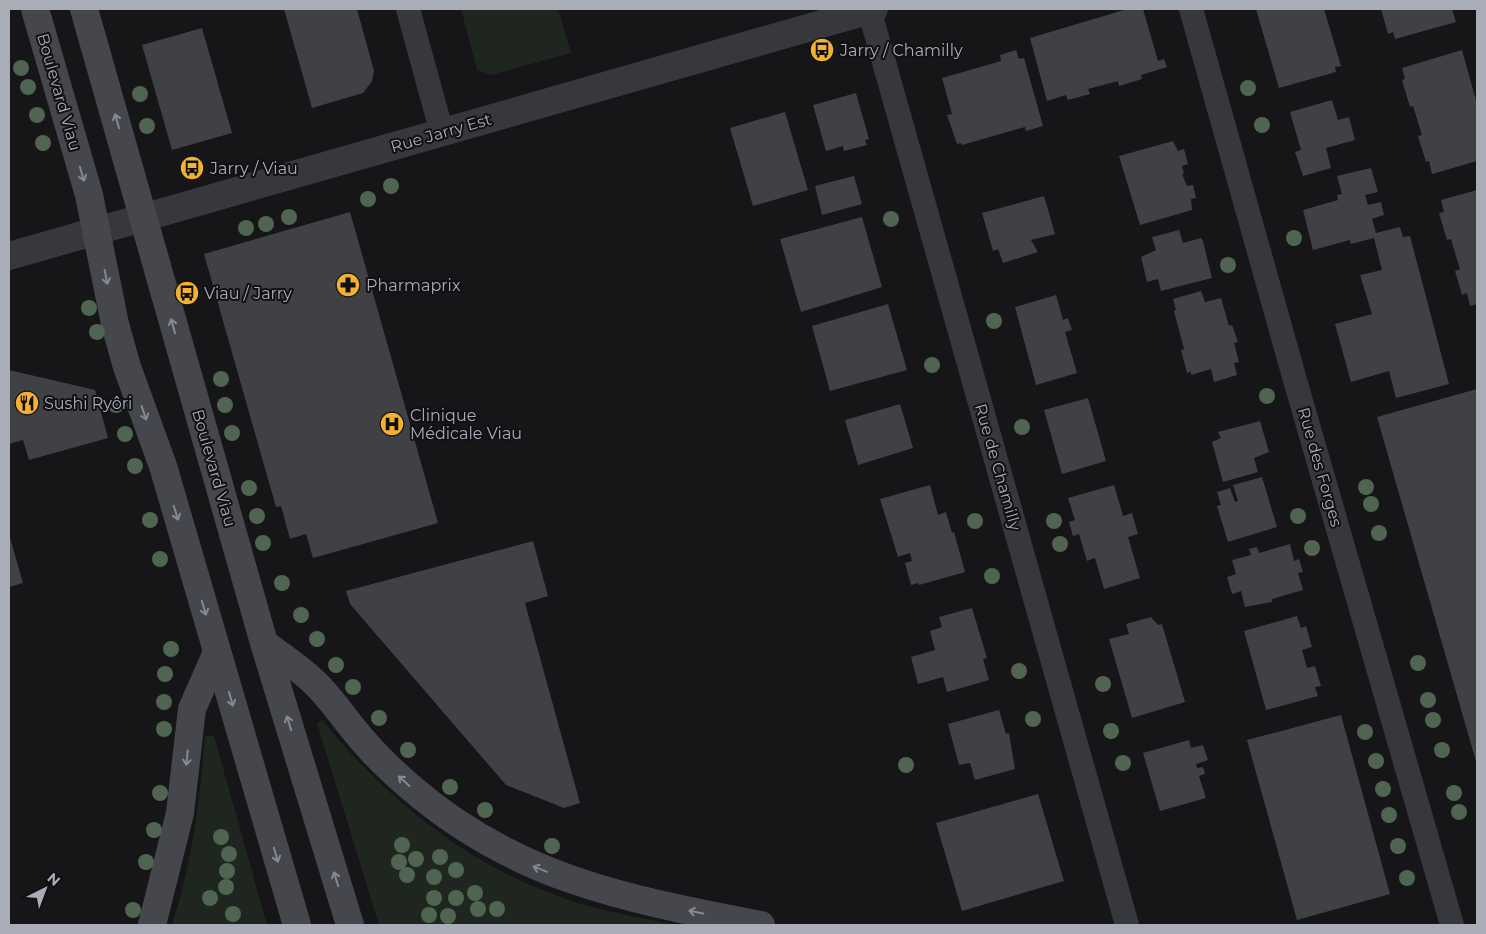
<svg xmlns="http://www.w3.org/2000/svg" width="1486" height="934" viewBox="0 0 1486 934" font-family="Montserrat,sans-serif">
  <style>
    .green { fill: #1e261f }
    .building { fill: #404145 }
    .lines { fill: none; stroke-linecap: round; stroke-linejoin: round }
    .minor { stroke: #37383d; stroke-width: 24 }
    .tertiary { stroke: #37383d; stroke-width: 28 }
    .secondary { stroke: #45474d; stroke-width: 28 }
    .tree { fill: #506452 }
    .oneway { stroke: #858993 }
    .labels { text-anchor: middle; dominant-baseline: central; stroke-width: 4; stroke-linejoin: round; paint-order: stroke }
    .poi-label { font-size: 16px; fill: #a8adb8; stroke: #111113; text-anchor: start }
    .street-label { font-size: 16px; fill: #a8adb8; stroke: #111113 }
  </style>
  <rect width="100%" height="100%" fill="#161618"/>
  <g class="green">
    <path d="M 461,9 L 558,9 L 571,53 L 491,75 L 477,70 Z"/>
    <path d="M 322,720 C 389,802 471,868 572,901 C 606,912 641,918 676,925 L 379,925 L 317,723 Z"/>
    <path d="M 205,736 L 214,736 L 267,925 L 172,925 C 192,863 200,800 205,736 Z"/>
  </g>
  <g class="building">
    <path d="M 284,9 L 357,9 L 374,71 L 372,81 L 363,93 L 312,108 Z"/>
    <path d="M 1143,9 L 1158,61 L 1164,59 L 1167,67 L 1141,75 L 1142,79 L 1119,86 L 1118,81 L 1088,89 L 1090,94 L 1068,100 L 1066,95 L 1047,101 L 1030,38 L 1124,10 Z"/>
    <path d="M 1256,9 L 1324,9 L 1341,66 L 1335,67 L 1336,72 L 1279,88 Z"/>
    <path d="M 1381,9 L 1452,9 L 1456,22 L 1395,39 L 1393,32 L 1388,34 Z"/>
    <path d="M 202,28 L 232,133 L 172,150 L 142,45 Z"/>
    <path d="M 1016,50 L 1019,59 L 1024,58 L 1043,126 L 1026,131 L 1025,127 L 962,145 L 961,143 L 957,144 L 947,115 L 952,114 L 942,78 L 1001,61 L 1000,55 Z"/>
    <path d="M 1462,50 L 1477,104 L 1477,161 L 1432,174 L 1429,161 L 1426,162 L 1418,136 L 1422,135 L 1413,106 L 1410,107 L 1402,80 L 1405,79 L 1402,68 Z"/>
    <path d="M 856,93 L 869,139 L 865,140 L 867,145 L 844,151 L 843,146 L 826,151 L 813,105 Z"/>
    <path d="M 1332,100 L 1338,120 L 1349,117 L 1355,140 L 1326,148 L 1331,168 L 1303,176 L 1295,152 L 1301,150 L 1290,112 Z"/>
    <path d="M 785,112 L 808,190 L 753,206 L 730,128 Z"/>
    <path d="M 1173,141 L 1178,151 L 1184,149 L 1188,164 L 1182,166 L 1184,174 L 1182,174 L 1187,186 L 1193,185 L 1196,198 L 1191,199 L 1192,210 L 1140,225 L 1119,156 Z"/>
    <path d="M 1371,168 L 1378,192 L 1365,195 L 1368,205 L 1381,202 L 1384,215 L 1372,219 L 1376,233 L 1400,227 L 1403,237 L 1410,236 L 1449,384 L 1396,398 L 1389,371 L 1351,382 L 1335,324 L 1372,314 L 1360,275 L 1382,270 L 1374,238 L 1351,244 L 1350,240 L 1313,250 L 1303,210 L 1338,200 L 1337,195 L 1342,194 L 1337,176 Z"/>
    <path d="M 854,176 L 862,204 L 822,215 L 815,186 Z"/>
    <path d="M 1477,190 L 1477,304 L 1470,306 L 1467,293 L 1462,295 L 1455,271 L 1460,269 L 1455,253 L 1451,239 L 1447,240 L 1439,213 L 1444,212 L 1441,200 Z"/>
    <path d="M 1044,196 L 1055,234 L 1031,240 L 1038,252 L 1003,263 L 998,249 L 993,251 L 982,213 Z"/>
    <path d="M 350,212 L 438,523 L 313,558 L 306,534 L 290,539 L 281,506 L 276,507 L 204,254 Z"/>
    <path d="M 862,217 L 882,287 L 801,312 L 780,239 Z"/>
    <path d="M 1179,230 L 1183,243 L 1201,238 L 1203,241 L 1212,278 L 1161,291 L 1158,279 L 1147,282 L 1141,257 L 1156,250 L 1152,237 Z"/>
    <path d="M 1201,291 L 1205,302 L 1221,298 L 1229,326 L 1232,325 L 1238,342 L 1234,343 L 1239,362 L 1234,363 L 1237,375 L 1214,382 L 1211,369 L 1191,375 L 1191,372 L 1187,373 L 1181,350 L 1184,349 L 1174,311 L 1176,310 L 1173,299 Z"/>
    <path d="M 1056,295 L 1063,320 L 1068,318 L 1072,330 L 1065,332 L 1077,373 L 1036,385 L 1015,307 Z"/>
    <path d="M 888,304 L 907,370 L 830,391 L 812,326 Z"/>
    <path d="M 9,370 L 95,390 L 108,438 L 29,460 L 23,440 L 9,444 Z"/>
    <path d="M 1477,389 L 1477,765 L 1377,417 Z"/>
    <path d="M 1088,398 L 1106,461 L 1062,474 L 1044,410 Z"/>
    <path d="M 900,404 L 913,448 L 858,465 L 845,420 Z"/>
    <path d="M 1260,421 L 1269,452 L 1254,458 L 1258,472 L 1223,482 L 1212,442 L 1221,438 L 1218,432 Z"/>
    <path d="M 1262,477 L 1277,527 L 1228,542 L 1217,506 L 1221,505 L 1217,492 L 1230,488 L 1235,502 L 1238,501 L 1233,485 Z"/>
    <path d="M 930,485 L 938,515 L 946,512 L 952,533 L 954,532 L 965,572 L 919,585 L 918,583 L 911,585 L 905,563 L 912,561 L 910,553 L 898,557 L 880,499 Z"/>
    <path d="M 1114,485 L 1123,516 L 1132,513 L 1138,534 L 1128,537 L 1140,578 L 1104,589 L 1095,558 L 1087,561 L 1079,534 L 1073,536 L 1069,522 L 1075,520 L 1068,498 Z"/>
    <path d="M 9,534 L 23,583 L 9,587 Z"/>
    <path d="M 533,541 L 548,596 L 525,603 L 580,803 L 564,808 L 506,785 L 350,604 L 346,591 Z"/>
    <path d="M 1290,544 L 1294,561 L 1299,559 L 1303,572 L 1298,573 L 1303,590 L 1272,599 L 1272,602 L 1245,607 L 1241,591 L 1232,594 L 1227,577 L 1236,574 L 1232,560 L 1251,555 L 1249,549 L 1257,547 L 1259,553 Z"/>
    <path d="M 972,608 L 987,658 L 983,659 L 989,680 L 947,692 L 943,677 L 918,684 L 911,657 L 935,650 L 930,631 L 942,627 L 939,617 Z"/>
    <path d="M 1297,616 L 1301,628 L 1306,626 L 1312,647 L 1302,650 L 1307,668 L 1315,666 L 1321,686 L 1315,687 L 1318,696 L 1266,710 L 1244,631 Z"/>
    <path d="M 1151,617 L 1158,625 L 1162,624 L 1185,702 L 1132,718 L 1109,639 L 1129,634 L 1126,624 Z"/>
    <path d="M 999,710 L 1006,734 L 1009,733 L 1015,769 L 975,780 L 970,763 L 959,765 L 948,724 Z"/>
    <path d="M 1341,715 L 1390,894 L 1297,920 L 1247,740 Z"/>
    <path d="M 1189,740 L 1191,748 L 1203,745 L 1208,760 L 1196,764 L 1197,768 L 1203,767 L 1205,774 L 1199,776 L 1206,798 L 1160,811 L 1143,753 Z"/>
    <path d="M 1038,794 L 1064,881 L 962,911 L 936,823 Z"/>
  </g>
  <g class="lines">
    <g class="minor">
      <path d="M 408,9 L 442,133"/>
      <path d="M 869,9 L 1127,925"/>
      <path d="M 1191,9 L 1293,373 L 1452,925"/>
    </g>
    <path class="tertiary" d="M 9,256 L 874,9"/>
    <g class="secondary">
      <path d="M 35,9 L 89,195 L 115,324 L 127,367 L 163,466 L 297,925"/>
      <path d="M 84,9 L 264,643 L 350,925"/>
      <path d="M 264,643 C 281,656 300,668 315,683 C 334,701 348,725 366,744 C 379,759 394,773 409,786 C 516,879 627,899 761,925"/>
      <path d="M 152,925 L 180,813 L 192,709 L 217,652"/>
    </g>
  </g>
  <g class="tree">
    <circle cx="21" cy="68" r="8"/>
    <circle cx="28" cy="87" r="8"/>
    <circle cx="1248" cy="88" r="8"/>
    <circle cx="140" cy="94" r="8"/>
    <circle cx="37" cy="115" r="8"/>
    <circle cx="1262" cy="125" r="8"/>
    <circle cx="147" cy="126" r="8"/>
    <circle cx="43" cy="143" r="8"/>
    <circle cx="391" cy="186" r="8"/>
    <circle cx="368" cy="199" r="8"/>
    <circle cx="289" cy="217" r="8"/>
    <circle cx="891" cy="219" r="8"/>
    <circle cx="266" cy="224" r="8"/>
    <circle cx="246" cy="228" r="8"/>
    <circle cx="1294" cy="238" r="8"/>
    <circle cx="1228" cy="265" r="8"/>
    <circle cx="89" cy="308" r="8"/>
    <circle cx="994" cy="321" r="8"/>
    <circle cx="97" cy="332" r="8"/>
    <circle cx="932" cy="365" r="8"/>
    <circle cx="221" cy="379" r="8"/>
    <circle cx="1267" cy="396" r="8"/>
    <circle cx="116" cy="405" r="8"/>
    <circle cx="225" cy="405" r="8"/>
    <circle cx="1022" cy="427" r="8"/>
    <circle cx="232" cy="433" r="8"/>
    <circle cx="125" cy="434" r="8"/>
    <circle cx="135" cy="466" r="8"/>
    <circle cx="1366" cy="487" r="8"/>
    <circle cx="249" cy="488" r="8"/>
    <circle cx="1371" cy="504" r="8"/>
    <circle cx="257" cy="516" r="8"/>
    <circle cx="1298" cy="516" r="8"/>
    <circle cx="150" cy="520" r="8"/>
    <circle cx="975" cy="521" r="8"/>
    <circle cx="1054" cy="521" r="8"/>
    <circle cx="1379" cy="533" r="8"/>
    <circle cx="263" cy="543" r="8"/>
    <circle cx="1060" cy="544" r="8"/>
    <circle cx="1312" cy="548" r="8"/>
    <circle cx="160" cy="559" r="8"/>
    <circle cx="992" cy="576" r="8"/>
    <circle cx="282" cy="583" r="8"/>
    <circle cx="301" cy="615" r="8"/>
    <circle cx="317" cy="639" r="8"/>
    <circle cx="171" cy="649" r="8"/>
    <circle cx="1418" cy="663" r="8"/>
    <circle cx="336" cy="665" r="8"/>
    <circle cx="1019" cy="671" r="8"/>
    <circle cx="165" cy="674" r="8"/>
    <circle cx="1103" cy="684" r="8"/>
    <circle cx="353" cy="687" r="8"/>
    <circle cx="1428" cy="700" r="8"/>
    <circle cx="164" cy="702" r="8"/>
    <circle cx="379" cy="718" r="8"/>
    <circle cx="1033" cy="719" r="8"/>
    <circle cx="1433" cy="720" r="8"/>
    <circle cx="164" cy="729" r="8"/>
    <circle cx="1111" cy="731" r="8"/>
    <circle cx="1365" cy="732" r="8"/>
    <circle cx="408" cy="750" r="8"/>
    <circle cx="1442" cy="750" r="8"/>
    <circle cx="1376" cy="761" r="8"/>
    <circle cx="1123" cy="763" r="8"/>
    <circle cx="906" cy="765" r="8"/>
    <circle cx="450" cy="787" r="8"/>
    <circle cx="1383" cy="789" r="8"/>
    <circle cx="160" cy="793" r="8"/>
    <circle cx="1454" cy="793" r="8"/>
    <circle cx="485" cy="810" r="8"/>
    <circle cx="1459" cy="812" r="8"/>
    <circle cx="1389" cy="815" r="8"/>
    <circle cx="154" cy="830" r="8"/>
    <circle cx="221" cy="837" r="8"/>
    <circle cx="402" cy="845" r="8"/>
    <circle cx="552" cy="846" r="8"/>
    <circle cx="1398" cy="846" r="8"/>
    <circle cx="229" cy="854" r="8"/>
    <circle cx="440" cy="857" r="8"/>
    <circle cx="416" cy="859" r="8"/>
    <circle cx="146" cy="862" r="8"/>
    <circle cx="399" cy="862" r="8"/>
    <circle cx="456" cy="870" r="8"/>
    <circle cx="227" cy="871" r="8"/>
    <circle cx="407" cy="875" r="8"/>
    <circle cx="434" cy="877" r="8"/>
    <circle cx="1407" cy="878" r="8"/>
    <circle cx="226" cy="887" r="8"/>
    <circle cx="475" cy="893" r="8"/>
    <circle cx="210" cy="898" r="8"/>
    <circle cx="434" cy="898" r="8"/>
    <circle cx="456" cy="898" r="8"/>
    <circle cx="478" cy="909" r="8"/>
    <circle cx="497" cy="909" r="8"/>
    <circle cx="133" cy="910" r="8"/>
    <circle cx="233" cy="914" r="8"/>
    <circle cx="429" cy="915" r="8"/>
    <circle cx="448" cy="916" r="8"/>
  </g>
  <defs><path id="oneway-shaft" d="M-6 0H5M1.5-3L5.5 0L1.5 3" fill="none" stroke-width="1.6" stroke-linecap="round" stroke-linejoin="round" transform="scale(1.25)"/></defs>
  <g class="oneway">
    <use href="#oneway-shaft" transform="translate(117 121) rotate(-106)"/>
    <use href="#oneway-shaft" transform="translate(82 174) rotate(73)"/>
    <use href="#oneway-shaft" transform="translate(106 277) rotate(79)"/>
    <use href="#oneway-shaft" transform="translate(173 326) rotate(-106)"/>
    <use href="#oneway-shaft" transform="translate(144 413) rotate(71)"/>
    <use href="#oneway-shaft" transform="translate(176 513) rotate(73)"/>
    <use href="#oneway-shaft" transform="translate(204 608) rotate(73)"/>
    <use href="#oneway-shaft" transform="translate(231 699) rotate(74)"/>
    <use href="#oneway-shaft" transform="translate(289 723) rotate(-107)"/>
    <use href="#oneway-shaft" transform="translate(187 758) rotate(96)"/>
    <use href="#oneway-shaft" transform="translate(404 781) rotate(-138)"/>
    <use href="#oneway-shaft" transform="translate(276 855) rotate(74)"/>
    <use href="#oneway-shaft" transform="translate(540 869) rotate(-158)"/>
    <use href="#oneway-shaft" transform="translate(336 879) rotate(-107)"/>
    <use href="#oneway-shaft" transform="translate(696 912) rotate(-168)"/>
  </g>
  <defs>
    <g id="bus-disc" transform="scale(1.25)"><circle r="9.5" fill="#f2b134" stroke="#111113"/><path d="M-5-6H5V4H4V6H2V4H-2V6H-4V4H-5ZM-3.5-4V0h7V-4ZM-3.5 1.2v1.5H-2V1.2ZM2 1.2v1.5H3.5V1.2Z" fill="#111"/></g>
    <g id="pharmacy-disc" transform="scale(1.25)"><circle r="9.5" fill="#f2b134" stroke="#111113"/><path d="M-2-6h4v4h4v4h-4v4h-4v-4h-4v-4h4Z" fill="#111"/></g>
    <g id="restaurant-disc" transform="scale(1.25)"><circle r="9.5" fill="#f2b134" stroke="#111113"/><path d="M-5-6h1v4h1v-4h1v4h1v-4h1v5L-1.5 .5V6h-2V.5L-5-1ZM5-6V6H3V1.5H1.5Q1.5-4 5-6Z" fill="#111"/></g>
    <g id="hospital-disc" transform="scale(1.25)"><circle r="9.5" fill="#f2b134" stroke="#111113"/><path d="M-5-5h3v3.5h4V-5h3V5h-3V1.5h-4V5h-3Z" fill="#111"/></g>
  </defs>
  <g fill-rule="evenodd">
    <use href="#bus-disc" x="822" y="50"/>
    <use href="#bus-disc" x="192" y="168"/>
    <use href="#pharmacy-disc" x="348" y="285"/>
    <use href="#bus-disc" x="187" y="293"/>
    <use href="#restaurant-disc" x="27" y="403"/>
    <use href="#hospital-disc" x="392" y="424"/>
  </g>
  <g class="labels">
    <g class="poi-label">
      <text x="840" y="50">Jarry / Chamilly</text>
      <text x="210" y="168">Jarry / Viau</text>
      <text x="366" y="285">Pharmaprix</text>
      <text x="204" y="293">Viau / Jarry</text>
      <text x="44" y="403">Sushi Ryôri</text>
      <text x="410" y="415">Clinique<tspan x="410" dy="18">Médicale Viau</tspan></text>
    </g>
    <g class="street-label">
      <text transform="translate(59 92) rotate(74)">Boulevard Viau</text>
      <text transform="translate(441 133) rotate(-16)">Rue Jarry Est</text>
      <text transform="translate(998 467) rotate(74)">Rue de Chamilly</text>
      <text transform="translate(1320 467) rotate(74)">Rue des Forges</text>
      <text transform="translate(214 468) rotate(74)">Boulevard Viau</text>
    </g>
  </g>
  <rect width="1486" height="934" fill="none" stroke="#a8adb8" stroke-width="20"/>
  <g transform="translate(45 889) rotate(42)" stroke="#111113" stroke-width="4" paint-order="stroke">
  <path d="M0-4L9 19L0 12L-9 19Z" fill="#a8adb8"/>
  <text y="-8" font-size="14" font-weight="bold" text-anchor="middle" fill="#a8adb8">N</text>
  </g>
</svg>
